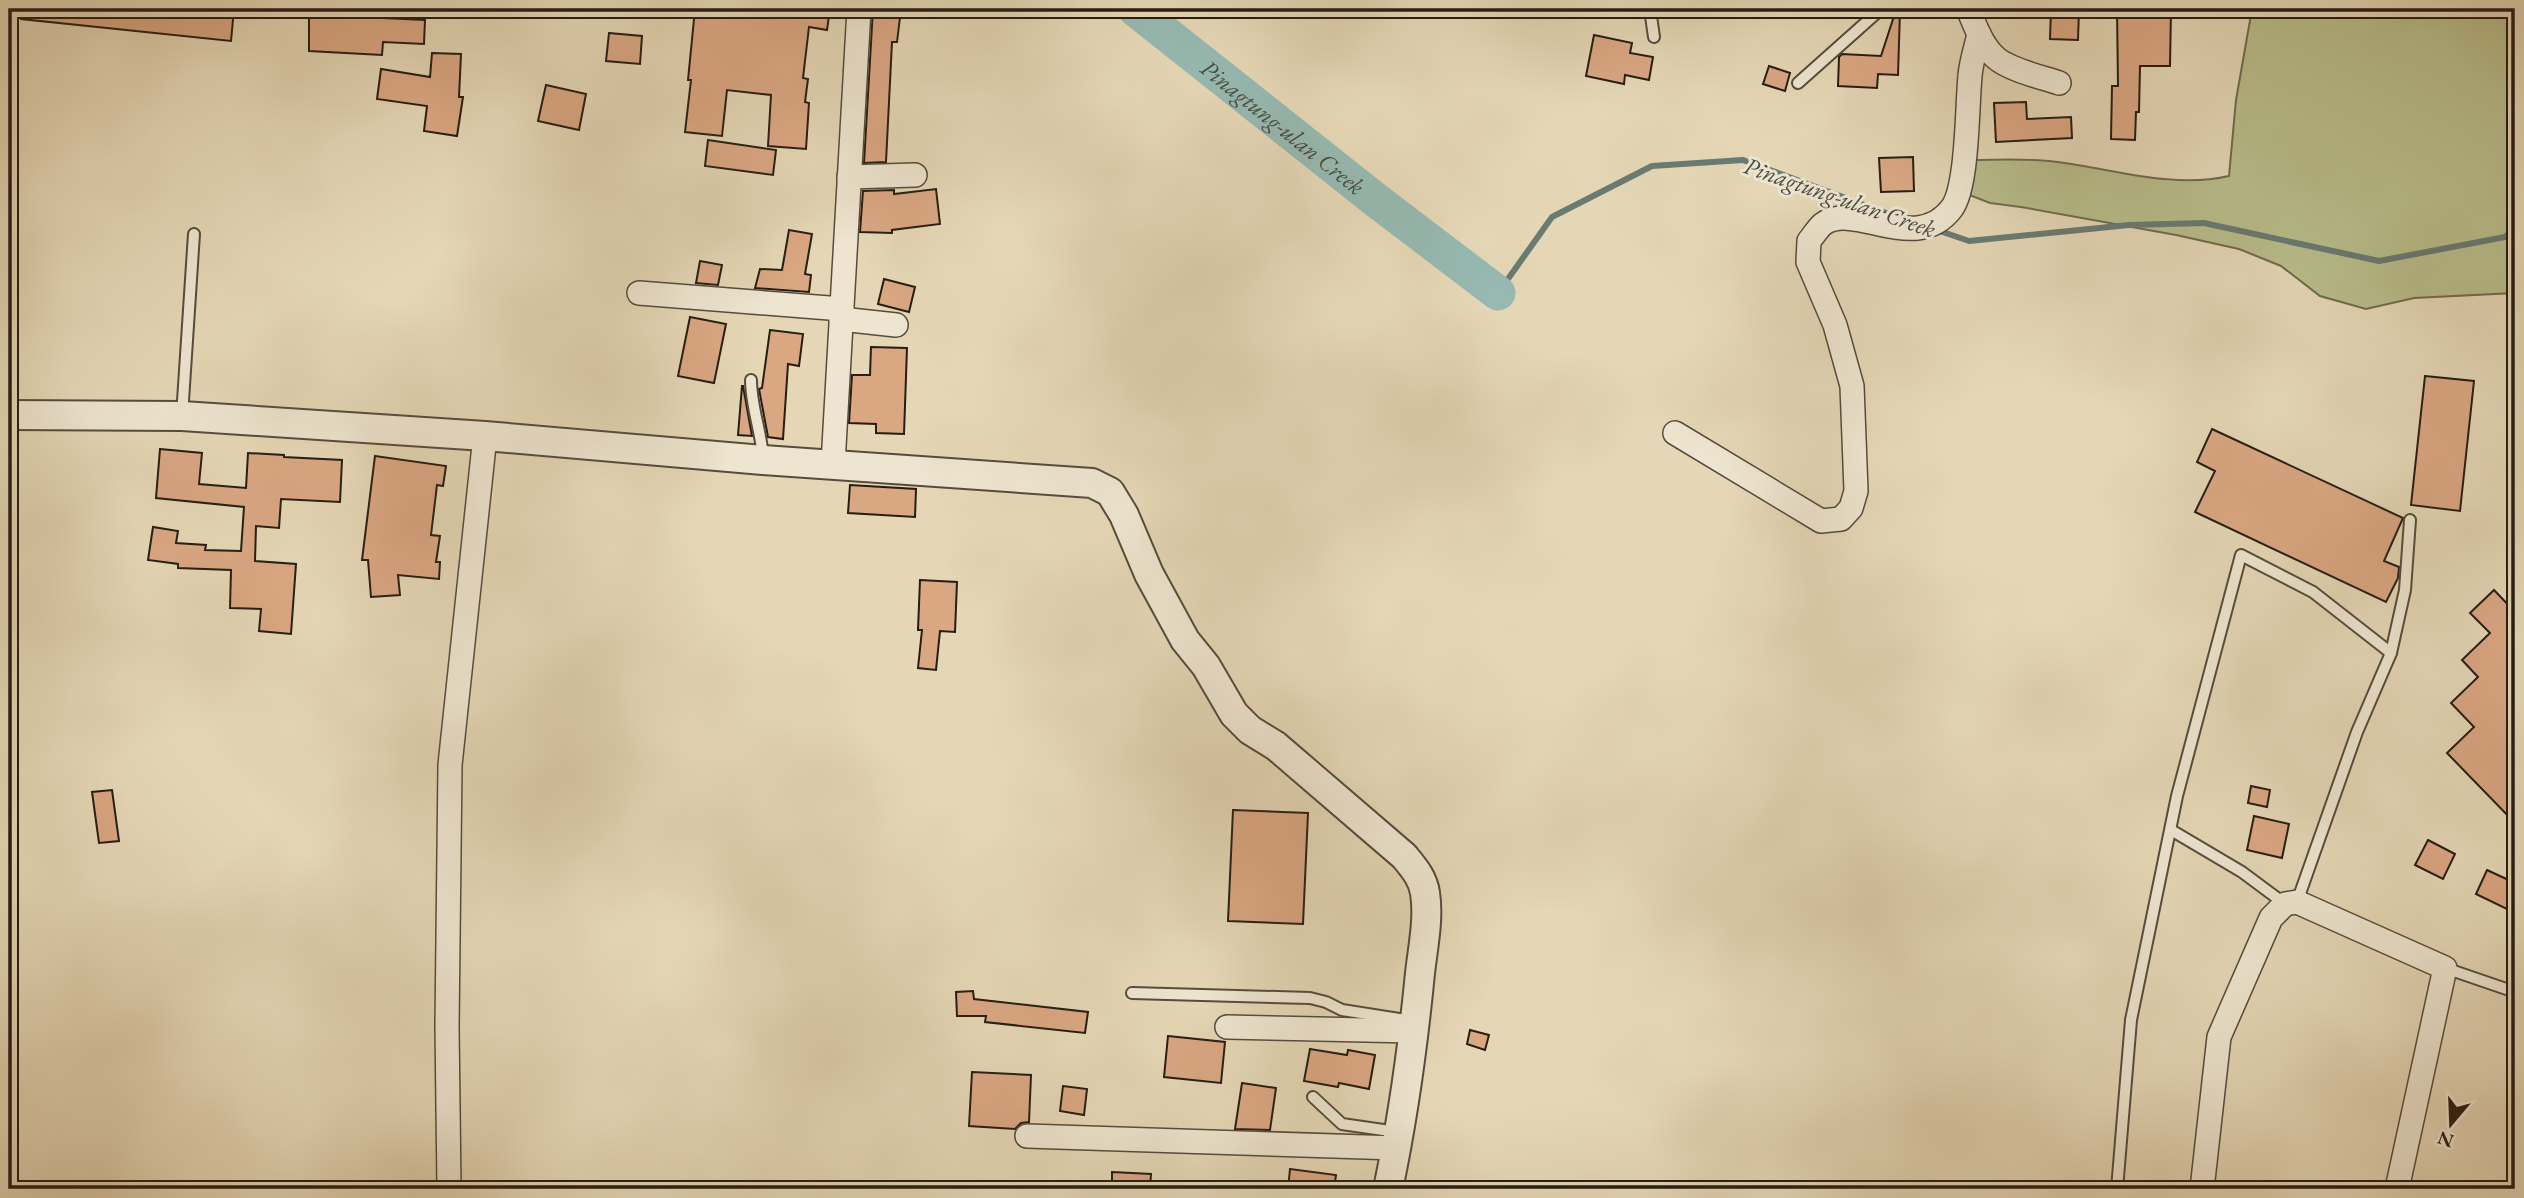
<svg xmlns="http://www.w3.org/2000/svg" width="2524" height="1198" viewBox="0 0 2524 1198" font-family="'EB Garamond',serif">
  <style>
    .green { fill: #b8bd8b; stroke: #6f6d4f; stroke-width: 2 }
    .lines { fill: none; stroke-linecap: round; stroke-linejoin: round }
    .stream { stroke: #697b72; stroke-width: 6 }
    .river { stroke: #96b9b1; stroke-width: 35 }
    .building { fill: #daa783; stroke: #261d13; stroke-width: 2 }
    .service-casing { stroke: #564c3c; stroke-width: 14 }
    .minor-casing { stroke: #564c3c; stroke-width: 26 }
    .tertiary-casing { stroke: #564c3c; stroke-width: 32 }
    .service { stroke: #eee5d0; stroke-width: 10 }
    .minor { stroke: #eee5d0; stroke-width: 23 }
    .tertiary { stroke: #eee5d0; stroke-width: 28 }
    .labels { text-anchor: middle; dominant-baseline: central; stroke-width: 6; stroke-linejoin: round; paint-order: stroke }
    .water-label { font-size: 24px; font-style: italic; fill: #484c42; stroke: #eee5d0 }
  </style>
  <rect width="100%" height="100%" fill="#e5d7b6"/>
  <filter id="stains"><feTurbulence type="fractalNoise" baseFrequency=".00286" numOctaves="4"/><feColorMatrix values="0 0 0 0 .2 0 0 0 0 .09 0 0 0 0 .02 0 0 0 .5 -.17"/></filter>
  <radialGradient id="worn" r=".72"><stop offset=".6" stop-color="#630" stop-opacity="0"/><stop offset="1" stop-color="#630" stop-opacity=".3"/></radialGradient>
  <path class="green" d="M 2252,9 L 2515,9 L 2515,293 L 2414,298 L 2366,309 L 2320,296 L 2281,266 L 2239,249 L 2176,235 L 2021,207 L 1990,203 L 1967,194 L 1971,160 C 1999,160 2029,158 2057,162 C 2114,169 2172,189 2229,176 L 2236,100 Z"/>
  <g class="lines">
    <g class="stream">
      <path d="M 1934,229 L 1969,241 L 2129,225 L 2204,223 L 2379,261 L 2505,237 L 2515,228"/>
      <path d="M 1498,293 L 1552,217 L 1652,166 L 1743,160 L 1894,216"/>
    </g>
    <path class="river" id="s1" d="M 1135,9 L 1377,201 L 1498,293"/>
  </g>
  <g class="building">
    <path d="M 21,9 L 234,9 L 231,41 L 21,19 Z"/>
    <path d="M 309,9 L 384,9 L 383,18 L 425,20 L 424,44 L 383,42 L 382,55 L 309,51 Z"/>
    <path d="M 695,9 L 830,9 L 827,30 L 809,27 L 803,78 L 808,79 L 805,102 L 809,103 L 806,149 L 768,146 L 771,95 L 727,90 L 722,136 L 685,132 L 691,80 L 688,80 Z"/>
    <path d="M 873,9 L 901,9 L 897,42 L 892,42 L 886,162 L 864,163 Z"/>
    <path d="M 2051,9 L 2079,9 L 2078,40 L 2050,39 Z"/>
    <path d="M 2117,9 L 2171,9 L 2170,66 L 2140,66 L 2139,112 L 2136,112 L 2135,140 L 2111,139 L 2112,86 L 2118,86 Z"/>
    <path d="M 1896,10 L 1900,11 L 1898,75 L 1878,74 L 1877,88 L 1838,86 L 1839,57 L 1842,54 L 1881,56 Z"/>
    <path d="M 609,33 L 642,36 L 640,64 L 606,61 Z"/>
    <path d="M 1594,35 L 1632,43 L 1630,53 L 1653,57 L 1649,80 L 1625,75 L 1624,84 L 1586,76 Z"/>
    <path d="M 432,53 L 461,54 L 459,97 L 463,97 L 457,136 L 424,131 L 427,106 L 377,99 L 381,69 L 430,77 Z"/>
    <path d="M 1769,66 L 1790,73 L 1785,91 L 1763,84 Z"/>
    <path d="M 546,85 L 586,94 L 579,130 L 538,121 Z"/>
    <path d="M 2026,102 L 2027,119 L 2071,117 L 2072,138 L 1996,142 L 1994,103 Z"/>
    <path d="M 708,140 L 776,150 L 773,175 L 705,166 Z"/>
    <path d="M 1913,157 L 1914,191 L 1881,192 L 1879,158 Z"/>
    <path d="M 936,189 L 940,224 L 892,230 L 892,233 L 860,232 L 863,191 L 894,190 L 894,194 Z"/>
    <path d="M 789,230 L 812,234 L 805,274 L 811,275 L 809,292 L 755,288 L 760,269 L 782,270 Z"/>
    <path d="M 700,261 L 722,265 L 718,285 L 696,283 Z"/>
    <path d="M 884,279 L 915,287 L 909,312 L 878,304 Z"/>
    <path d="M 690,317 L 726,324 L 714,383 L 678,376 Z"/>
    <path d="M 770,330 L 803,334 L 799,366 L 788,364 L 783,439 L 768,437 L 759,389 L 762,388 Z"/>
    <path d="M 871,347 L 907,348 L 904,434 L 876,433 L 876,424 L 849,423 L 852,375 L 870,375 Z"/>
    <path d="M 2425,376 L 2474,381 L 2460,511 L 2411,505 Z"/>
    <path d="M 742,386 L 743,386 L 752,436 L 738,435 Z"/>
    <path d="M 2212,429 L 2403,518 L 2384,561 L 2399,567 L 2398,578 L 2386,602 L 2195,512 L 2215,471 L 2197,462 Z"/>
    <path d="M 160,449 L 202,453 L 199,484 L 246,488 L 248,453 L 284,455 L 284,457 L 342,460 L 340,502 L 281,499 L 279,528 L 256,526 L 255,561 L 296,564 L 291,634 L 259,631 L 261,609 L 230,608 L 231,570 L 178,568 L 178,564 L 148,560 L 153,527 L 178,531 L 176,543 L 206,545 L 205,550 L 241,551 L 244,507 L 156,498 Z"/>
    <path d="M 375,456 L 446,466 L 443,486 L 437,485 L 431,535 L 440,536 L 436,562 L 440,562 L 439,579 L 398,575 L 400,595 L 371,597 L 368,560 L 362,560 Z"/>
    <path d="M 850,485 L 916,489 L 915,517 L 848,513 Z"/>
    <path d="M 920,580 L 957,582 L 955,632 L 940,631 L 936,670 L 918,668 L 922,630 L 918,630 Z"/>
    <path d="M 2494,590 L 2515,612 L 2515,823 L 2447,753 L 2474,727 L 2451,703 L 2478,677 L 2462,660 L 2490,633 L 2470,613 Z"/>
    <path d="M 2251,786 L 2270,790 L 2267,807 L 2248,803 Z"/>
    <path d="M 112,790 L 119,841 L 99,843 L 92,792 Z"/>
    <path d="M 1233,810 L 1308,813 L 1303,924 L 1228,921 Z"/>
    <path d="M 2254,816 L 2289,824 L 2282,858 L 2247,850 Z"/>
    <path d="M 2428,840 L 2455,854 L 2443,879 L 2415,865 Z"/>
    <path d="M 2487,870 L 2515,883 L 2515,913 L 2476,894 Z"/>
    <path d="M 973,991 L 974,999 L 1088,1012 L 1085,1033 L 985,1022 L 986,1016 L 957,1016 L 956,992 Z"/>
    <path d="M 1470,1030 L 1489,1035 L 1485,1050 L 1467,1044 Z"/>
    <path d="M 1168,1036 L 1225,1042 L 1221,1083 L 1164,1077 Z"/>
    <path d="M 1310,1049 L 1347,1055 L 1348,1050 L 1375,1055 L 1369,1089 L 1339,1083 L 1338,1087 L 1304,1081 Z"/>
    <path d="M 972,1072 L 1031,1075 L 1029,1122 L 1021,1123 L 1015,1129 L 969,1126 Z"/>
    <path d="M 1242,1083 L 1276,1088 L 1270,1130 L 1235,1129 Z"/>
    <path d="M 1063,1086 L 1087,1089 L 1084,1115 L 1060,1111 Z"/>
    <path d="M 1290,1169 L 1336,1175 L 1334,1189 L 1288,1189 Z"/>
    <path d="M 1112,1172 L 1151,1174 L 1150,1189 L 1112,1189 Z"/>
  </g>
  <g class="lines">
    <g class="service-casing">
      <g id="service">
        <path d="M 1650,9 L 1654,37"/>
        <path d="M 1798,83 L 1881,9"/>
        <path d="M 751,380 C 751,406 761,431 763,457"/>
        <path d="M 182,416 L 194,234"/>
        <path d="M 2171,830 L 2242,872 L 2285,904"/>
        <path d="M 2297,902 L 2357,732 L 2391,653 L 2405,590 L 2410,520"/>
        <path d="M 2445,968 L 2515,992"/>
        <path d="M 1132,993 L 1310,998 L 1326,1002 L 1342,1010 L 1412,1021"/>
        <path d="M 1313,1097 L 1342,1124 L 1397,1132"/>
        <path d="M 2117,1189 L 2131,1020 L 2177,796 L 2241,555 L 2313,592 L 2391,653"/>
      </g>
    </g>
    <g class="minor-casing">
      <g id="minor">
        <path d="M 1968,9 C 1975,25 1982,46 1996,58 C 2010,70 2041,77 2059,83"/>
        <path d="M 849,177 L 915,175"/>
        <path d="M 639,293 L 842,309"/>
        <path d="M 841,319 L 896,325"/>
        <path d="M 1675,433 L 1821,521 L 1841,519 L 1851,508 L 1856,491 L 1852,386 L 1835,325 L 1808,262 L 1809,241 C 1813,236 1818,228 1823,224 C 1855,201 1916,256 1952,208 C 1968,186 1967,105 1970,76 C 1971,62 1976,48 1979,34"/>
        <path d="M 833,464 L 859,9"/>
        <path d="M 1227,1027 L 1414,1031"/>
        <path d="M 1027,1136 L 1397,1148"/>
        <path d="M 449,1189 L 447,1026 L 450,765 L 485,436"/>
        <path d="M 2202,1189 L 2219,1037 L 2271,918 L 2285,904 L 2297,902 L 2445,968 L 2397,1189"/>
      </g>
    </g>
    <g class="tertiary-casing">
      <path id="tertiary" d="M 9,415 L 182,416 L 485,436 L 763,460 L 1092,483 L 1110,492 L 1124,515 L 1149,574 L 1185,640 L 1206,666 L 1234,714 L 1250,730 L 1276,746 L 1404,856 C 1413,867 1423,878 1425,893 C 1429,918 1423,947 1420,973 C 1413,1045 1403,1118 1388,1189"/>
    </g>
    <use href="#service" class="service"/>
    <use href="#minor" class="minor"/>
    <use href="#tertiary" class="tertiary"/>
  </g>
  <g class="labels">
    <g class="water-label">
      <text stroke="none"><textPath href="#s1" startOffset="189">Pinagtung-ulan Creek</textPath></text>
      <text transform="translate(1840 197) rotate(19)">Pinagtung-ulan Creek</text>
    </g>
  </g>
  <rect width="2524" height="1198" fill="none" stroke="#e5d7b6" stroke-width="35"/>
  <rect x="10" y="10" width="2503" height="1177" fill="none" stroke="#261d13" stroke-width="3.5"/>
  <rect x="18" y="18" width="2489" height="1163" fill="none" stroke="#261d13" stroke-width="2"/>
  <g transform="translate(2451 1124) rotate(199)" stroke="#eee5d0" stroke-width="5" paint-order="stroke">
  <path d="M0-5L12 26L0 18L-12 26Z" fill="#261d13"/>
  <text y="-10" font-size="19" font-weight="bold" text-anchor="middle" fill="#261d13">N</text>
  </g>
  <rect width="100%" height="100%" filter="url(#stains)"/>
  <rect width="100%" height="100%" fill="url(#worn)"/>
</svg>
